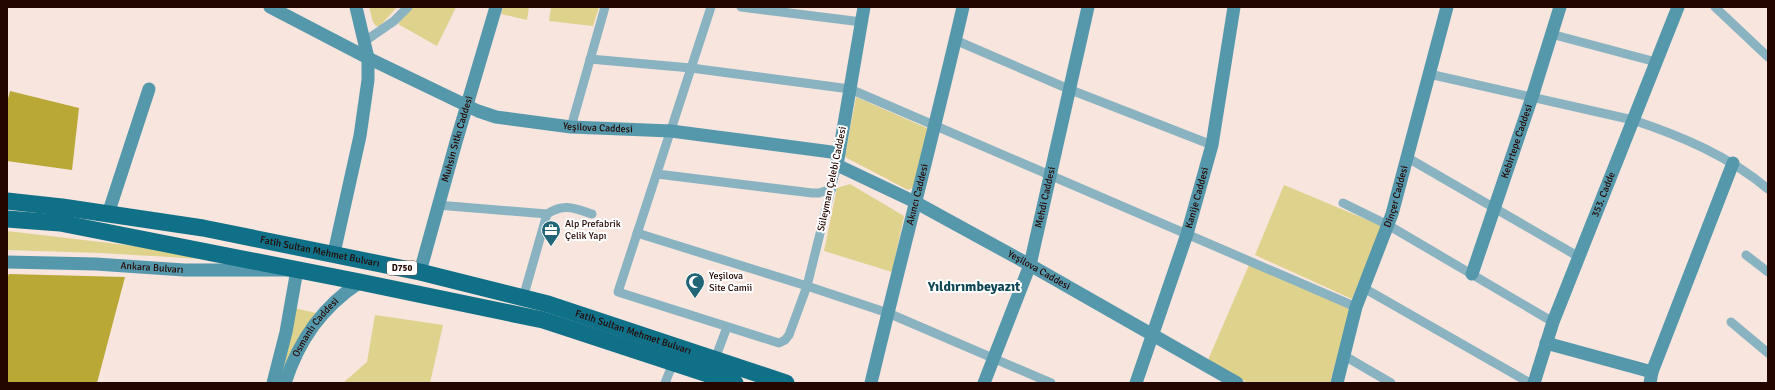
<svg xmlns="http://www.w3.org/2000/svg" width="1775" height="390" viewBox="0 0 1775 390" font-family="Signika,sans-serif">
  <style>
    .green { fill: #ded28c }
    .forest { fill: #b9a736 }
    .lines { fill: none; stroke-linecap: round; stroke-linejoin: round }
    .street { stroke: #89b3c1; stroke-width: 9 }
    .secondary { stroke: #5598ac; stroke-width: 13 }
    .highway { stroke: #107087; stroke-width: 17 }
    .labels { text-anchor: middle; dominant-baseline: central; stroke-width: 4; stroke-linejoin: round; paint-order: stroke }
    .shield { fill: #fff; stroke: #66514c; stroke-width: 1 }
    .shield-label { font-size: 9px; font-weight: bold; fill: #240600 }
    .street-label { font-size: 10px; fill: #240600; stroke: #fff }
    .poi-label { font-size: 10px; fill: #240600; stroke: #fff; text-anchor: start }
    .district-label { font-size: 14px; font-weight: bold; fill: #0f4655; stroke: #fff }
  </style>
  <rect width="100%" height="100%" fill="#f7e5de"/>
  <g class="green">
    <path d="M 369,7 L 397,7 L 380,26 L 376,26 L 373,22 Z"/>
    <path d="M 413,7 L 456,7 L 437,46 L 398,24 Z"/>
    <path d="M 503,7 L 529,7 L 527,20 L 501,14 Z"/>
    <path d="M 551,7 L 599,7 L 593,26 L 549,21 Z"/>
    <path d="M 856,97 L 929,129 L 914,187 L 908,190 L 845,157 Z"/>
    <path d="M 850,184 L 904,216 L 892,272 L 824,251 L 837,188 Z"/>
    <path d="M 1284,185 L 1382,226 L 1352,299 L 1255,255 Z"/>
    <path d="M 7,231 L 143,247 L 203,259 L 100,253 L 7,250 Z"/>
    <path d="M 1249,265 L 1350,309 L 1330,383 L 1248,383 L 1208,360 Z"/>
    <path d="M 294,308 L 316,313 L 293,347 L 281,374 Z"/>
    <path d="M 375,315 L 443,325 L 430,383 L 343,383 L 367,362 Z"/>
  </g>
  <g class="forest">
    <path d="M 10,91 L 79,108 L 72,170 L 7,161 L 7,103 Z"/>
    <path d="M 9,274 L 125,277 L 97,383 L 7,383 L 7,278 Z"/>
  </g>
  <g class="lines">
    <g class="street">
      <path d="M 711,7 L 618,292 L 779,343 L 785,340 L 789,335 L 807,286 L 837,165"/>
      <path d="M 741,7 L 862,22"/>
      <path d="M 1715,7 L 1768,57"/>
      <path d="M 1551,34 L 1656,62"/>
      <path d="M 955,40 L 1071,90 L 1212,145"/>
      <path d="M 365,41 L 394,21 L 408,7"/>
      <path d="M 590,59 L 691,68 L 850,89 L 1356,307"/>
      <path d="M 1429,74 L 1633,120 C 1681,136 1729,156 1768,189"/>
      <path d="M 571,127 L 605,7"/>
      <path d="M 1408,158 L 1579,257"/>
      <path d="M 657,174 L 812,193 L 819,193 L 832,189"/>
      <path d="M 1343,203 L 1388,225 L 1553,322"/>
      <path d="M 437,205 L 547,214"/>
      <path d="M 547,214 C 564,203 574,208 592,214"/>
      <path d="M 637,233 L 807,286 L 888,313 L 1051,383"/>
      <path d="M 1746,255 L 1768,272"/>
      <path d="M 1362,287 L 1530,383"/>
      <path d="M 523,298 L 547,214"/>
      <path d="M 1731,322 L 1768,353"/>
      <path d="M 1343,355 L 1391,383"/>
      <path d="M 715,359 L 727,327"/>
      <path d="M 665,383 L 673,363"/>
    </g>
    <g class="secondary">
      <path id="s1" d="M 270,7 L 368,58 L 478,111 L 496,117 L 571,127 L 671,131 L 839,153"/>
      <path id="s2" d="M 864,7 L 837,165 L 915,202 L 1030,265 L 1237,383"/>
      <path d="M 108,214 L 149,89"/>
      <path d="M 334,253 L 360,136 L 368,80 L 368,58 L 356,7"/>
      <path id="s3" d="M 7,262 L 96,264 L 184,270 L 297,270 L 286,332 L 273,383"/>
      <path id="s4" d="M 420,272 L 456,142 L 496,7"/>
      <path id="s5" d="M 1472,274 L 1532,97 L 1560,7"/>
      <path d="M 1546,343 L 1652,372"/>
      <path id="s6" d="M 285,383 C 299,340 322,307 360,282"/>
      <path id="s7" d="M 871,383 C 901,257 934,133 963,7"/>
      <path id="s8" d="M 984,383 L 1030,265 L 1088,7"/>
      <path id="s9" d="M 1136,383 L 1187,234 L 1212,145 L 1234,7"/>
      <path id="s10" d="M 1337,383 L 1356,307 L 1392,214 L 1447,7"/>
      <path id="s11" d="M 1534,383 L 1553,322 L 1678,7"/>
      <path d="M 1650,383 L 1652,372 L 1733,163"/>
    </g>
    <g class="highway">
      <path id="s12" d="M 7,201 L 62,207 L 203,228 L 420,272 L 548,304 L 786,383"/>
      <path d="M 7,219 L 60,223 L 360,282 L 543,320 L 735,383"/>
    </g>
  </g>
  <defs>
    <g id="office-pin" transform="scale(1)"><path d="M0 17L-7.5 6A9.5 9.5 0 1 1 7.5 6Z" fill="#226577" stroke="#fff"/><path d="M-6-3h4V-5.5h4V-3h4V5H-6ZM-1-4.5V-3h2v-1.5ZM-6 0V1H6V0Z" fill="#fff"/></g>
    <g id="mosque-pin" transform="scale(1)"><path d="M0 17L-7.5 6A9.5 9.5 0 1 1 7.5 6Z" fill="#226577" stroke="#fff"/><path d="M3.5-4.9A6 6 0 1 0 3.5 4.9A5 5 0 1 1 3.5-4.9Z" fill="#fff"/></g>
  </defs>
  <g fill-rule="evenodd">
    <use href="#office-pin" x="551" y="230"/>
    <use href="#mosque-pin" x="695" y="282"/>
  </g>
  <g class="labels">
    <rect class="shield" x="387" y="261" width="30" height="14" rx="3"/>
    <g class="shield-label">
      <text x="402" y="268">D750</text>
    </g>
    <g class="street-label">
      <text stroke="none"><textPath href="#s1" startOffset="354">Yeşilova Caddesi</textPath></text>
      <text stroke="none"><textPath href="#s4" startOffset="138">Muhsin Sıtkı Caddesi</textPath></text>
      <text stroke="none"><textPath href="#s5" startOffset="140">Kebirtepe Caddesi</textPath></text>
      <text transform="translate(832 179) rotate(-78)">Süleyman Çelebi Caddesi</text>
      <text stroke="none"><textPath href="#s11" startOffset="201">353. Cadde</textPath></text>
      <text stroke="none"><textPath href="#s7" startOffset="194">Akıncı Caddesi</textPath></text>
      <text stroke="none"><textPath href="#s10" startOffset="196">Dinçer Caddesi</textPath></text>
      <text stroke="none"><textPath href="#s8" startOffset="196">Mehdi Caddesi</textPath></text>
      <text stroke="none"><textPath href="#s9" startOffset="195">Kanije Caddesi</textPath></text>
      <text stroke="none"><textPath href="#s12" startOffset="317">Fatih Sultan Mehmet Bulvarı</textPath></text>
      <text stroke="none"><textPath href="#s3" startOffset="145">Ankara Bulvarı</textPath></text>
      <text stroke="none"><textPath href="#s2" startOffset="388">Yeşilova Caddesi</textPath></text>
      <text stroke="none"><textPath href="#s6" startOffset="64">Osmanlı Caddesi</textPath></text>
      <text stroke="none"><textPath href="#s12" startOffset="641">Fatih Sultan Mehmet Bulvarı</textPath></text>
    </g>
    <g class="poi-label">
      <text x="565" y="224">Alp Prefabrik<tspan x="565" dy="12">Çelik Yapı</tspan></text>
      <text x="709" y="276">Yeşilova<tspan x="709" dy="12">Site Camii</tspan></text>
    </g>
    <g class="district-label">
      <text x="974" y="286">Yıldırımbeyazıt</text>
    </g>
  </g>
  <rect width="1775" height="390" fill="none" stroke="#240600" stroke-width="16"/>
</svg>
